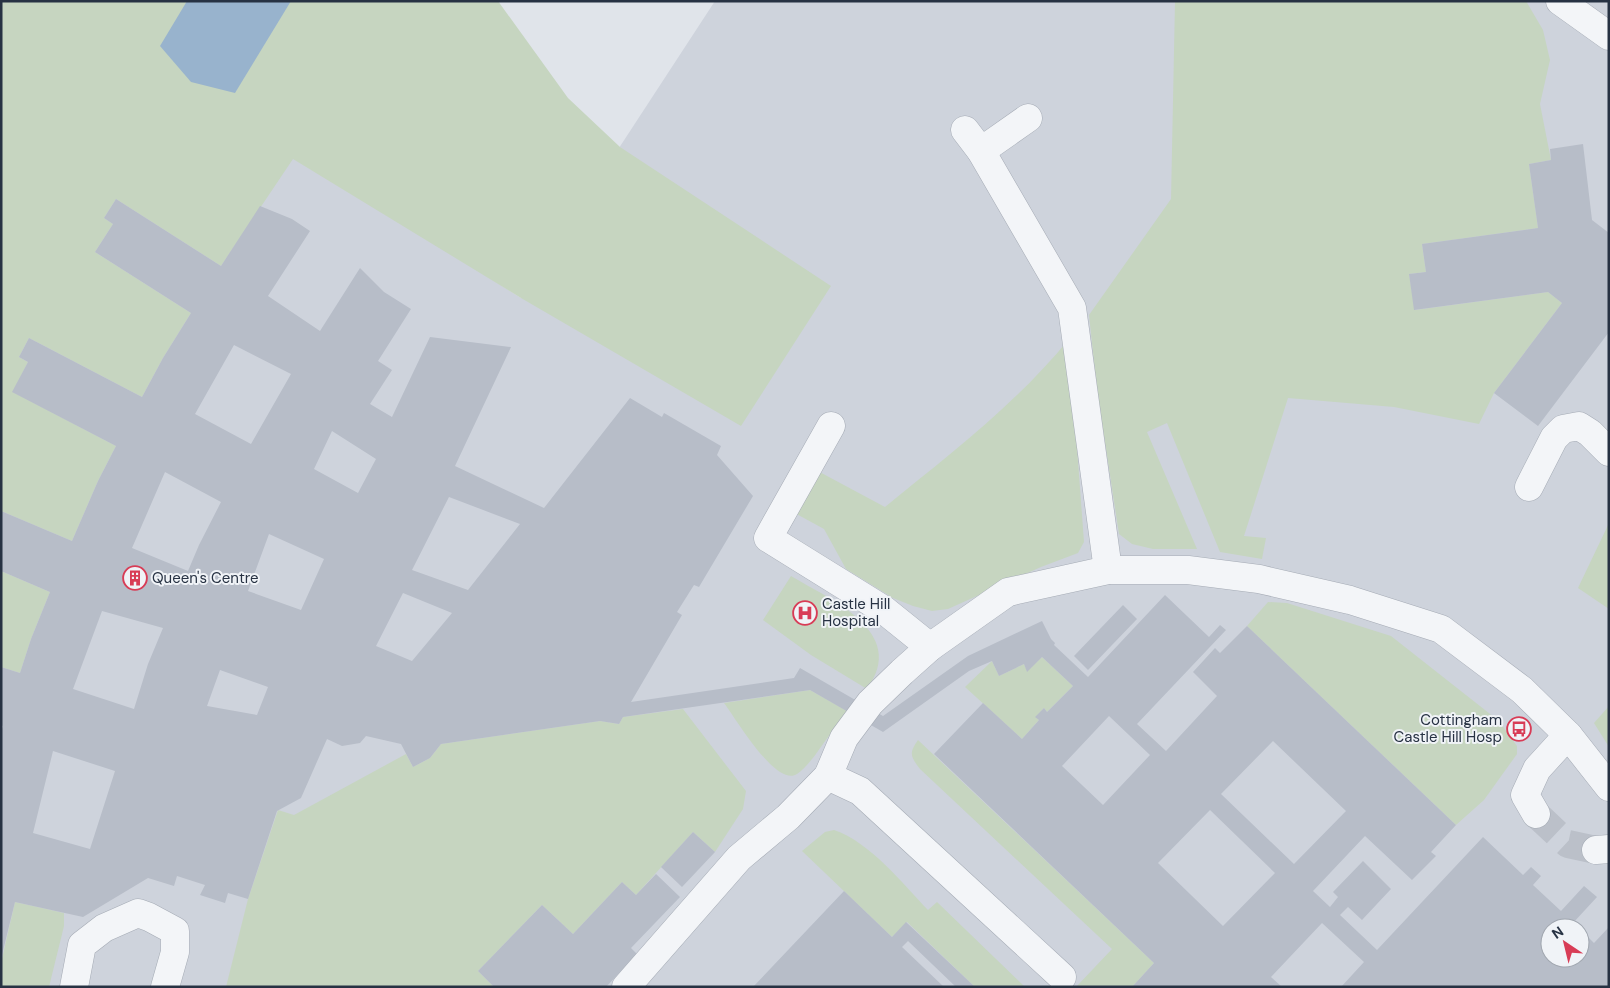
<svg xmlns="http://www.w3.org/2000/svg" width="1610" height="988" viewBox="0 0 1610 988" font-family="'DM Sans',sans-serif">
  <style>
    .built { fill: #ced3dc; fill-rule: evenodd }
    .green { fill: #c6d5c0 }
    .water { fill: #98b3cd }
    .building { fill: #b7bdc8; fill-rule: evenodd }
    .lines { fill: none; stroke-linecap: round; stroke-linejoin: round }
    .minor-tunnel { stroke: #bbc0c9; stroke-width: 28; stroke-dasharray: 28 14; stroke-linecap: butt }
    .minor-casing { stroke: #a5abb5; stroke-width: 29 }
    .minor { stroke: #f3f5f8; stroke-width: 28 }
    .labels { text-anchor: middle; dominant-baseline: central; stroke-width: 4; stroke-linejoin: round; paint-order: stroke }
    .poi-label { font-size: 15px; fill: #273243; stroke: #f0f3f7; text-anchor: start }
  </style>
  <rect width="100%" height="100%" fill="#e0e4ea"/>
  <path class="built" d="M 1,1 L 53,1 L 521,298 L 715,1 L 1609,1 L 1609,987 L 1,987 ZM 1550,928 L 1580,928 L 1580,958 L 1550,958 Z"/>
  <g class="green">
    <path d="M 1,1 L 498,1 L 568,98 L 620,147 L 831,286 L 741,426 L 521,298 L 293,159 L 221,266 L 116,199 L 104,218 L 113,224 L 95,252 L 191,313 L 163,358 L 142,397 L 29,338 L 19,357 L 28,362 L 13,392 L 116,446 L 98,481 L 72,541 L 1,511 Z"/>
    <path d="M 1175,1 L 1526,1 L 1543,30 L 1550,60 L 1540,104 L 1551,160 L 1529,164 L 1538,228 L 1422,244 L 1426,272 L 1409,274 L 1415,310 L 1548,292 L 1562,303 L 1494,393 L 1479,424 L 1394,407 L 1288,398 L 1244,536 L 1266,538 L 1262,559 L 1220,552 L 1167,423 L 1147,432 L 1197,549 L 1153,549 L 1132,544 L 1119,534 L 1097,390 L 1089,315 L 1171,199 Z"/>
    <path d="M 1069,339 L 1084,542 L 1078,553 L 1041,567 L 948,609 L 932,611 L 913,606 L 893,598 L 846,569 L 824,529 L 791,511 L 814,469 L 885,507 C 949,455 1016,404 1069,339 Z"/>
    <path d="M 1609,523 L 1609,609 L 1578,588 Z"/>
    <path d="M 1,571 L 50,592 L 31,639 L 20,673 L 1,667 Z"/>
    <path d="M 791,576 C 831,600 909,632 867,689 L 811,655 L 763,620 Z"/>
    <path d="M 1268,602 L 1287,603 L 1391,636 L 1499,721 L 1517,746 L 1517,754 L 1484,800 L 1456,825 L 1247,626 Z"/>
    <path d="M 1042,657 L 1073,686 L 1047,712 L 1044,708 L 1036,717 L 1039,720 L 1022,739 L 965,687 L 992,661 L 999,676 L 1024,664 L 1027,671 Z"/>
    <path d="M 810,690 L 849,712 C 843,719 837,725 831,733 C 821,746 811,764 797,774 C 776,788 735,717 724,703 Z"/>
    <path d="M 1609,706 L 1609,747 L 1594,723 Z"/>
    <path d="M 683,709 L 746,791 L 743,809 L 715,852 L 693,832 L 636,895 L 622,882 L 573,934 L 542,905 L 478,971 L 494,987 L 226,987 L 248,899 L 278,810 L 294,815 L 406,754 L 413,767 L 430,758 L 441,744 L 600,721 L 619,724 L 623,717 Z"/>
    <path d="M 918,740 L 1154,963 L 1132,987 L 1076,987 L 1112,949 L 920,769 C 910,756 909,753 918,740 Z"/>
    <path d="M 834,830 C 870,842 903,884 928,910 L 937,902 L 1025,987 L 975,987 L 907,922 L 892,937 L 802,851 L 825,832 Z"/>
    <path d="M 15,902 L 64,913 L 64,926 L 49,987 L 1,987 L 1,963 Z"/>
  </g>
  <path class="water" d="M 187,1 L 291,1 L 235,93 L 191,82 L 160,46 Z"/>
  <g class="building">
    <path d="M 1583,144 L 1592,220 L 1609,233 L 1609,332 L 1538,426 L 1494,393 L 1562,303 L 1548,292 L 1414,310 L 1409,274 L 1426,272 L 1422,244 L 1538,228 L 1529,164 L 1551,160 L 1550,149 Z"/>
    <path d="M 116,199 L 221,266 L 260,206 L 292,219 L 310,231 L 268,296 L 320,331 L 360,268 L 384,292 L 411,309 L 378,361 L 392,370 L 370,404 L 392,417 L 430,337 L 511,347 L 455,466 L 544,508 L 630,398 L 662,417 L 664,413 L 721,446 L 717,455 L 753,496 L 699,587 L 694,585 L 677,612 L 682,615 L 631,702 L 794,678 L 800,668 L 883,716 L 968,656 L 1042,621 L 1051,639 L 1055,643 L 1054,645 L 1088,677 L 1165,595 L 1209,637 L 1220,625 L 1226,630 L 1137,724 L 1166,751 L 1217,696 L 1193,672 L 1215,648 L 1220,653 L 1247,626 L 1456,825 L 1431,852 L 1436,856 L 1412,880 L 1365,836 L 1313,891 L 1330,907 L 1338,897 L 1333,892 L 1363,861 L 1391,889 L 1362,920 L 1348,907 L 1340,915 L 1377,950 L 1483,837 L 1523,875 L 1531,867 L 1541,876 L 1533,885 L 1561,911 L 1584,886 L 1597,897 L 1573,923 L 1579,928 L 1550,928 L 1550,958 L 1580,958 L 1580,929 L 1594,943 L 1609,927 L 1609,987 L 1341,987 L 1364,962 L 1322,923 L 1271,977 L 1282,987 L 1132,987 L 1154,963 L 934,754 L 983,703 L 1022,739 L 1039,720 L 1035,717 L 1044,708 L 1047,712 L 1073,686 L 1042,657 L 1027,672 L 1024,664 L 999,676 L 992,661 L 969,671 L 883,732 L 810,690 L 623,717 L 619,724 L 600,721 L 441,744 L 430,758 L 413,767 L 401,744 L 366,736 L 360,743 L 342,746 L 327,739 L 301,798 L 277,811 L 248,899 L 228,893 L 225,903 L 200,895 L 205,885 L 177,876 L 174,886 L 148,878 L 83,917 L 15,902 L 1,959 L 1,732 L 3,726 L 1,725 L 1,667 L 20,673 L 31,639 L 50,592 L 1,571 L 1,511 L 72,541 L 98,481 L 116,446 L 12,392 L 28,362 L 19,357 L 29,338 L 142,397 L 163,358 L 191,313 L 95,252 L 113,224 L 104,218 ZM 234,345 L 291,374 L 251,444 L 195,414 ZM 332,431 L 376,459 L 358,493 L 314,469 ZM 165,472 L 221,502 L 199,545 L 188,571 L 132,548 ZM 449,497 L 520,524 L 468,590 L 412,570 ZM 269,534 L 324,559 L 301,610 L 248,591 ZM 403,593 L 452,613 L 412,661 L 376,646 ZM 102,611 L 163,628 L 148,664 L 134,709 L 73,689 ZM 220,670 L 268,687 L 257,715 L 207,706 ZM 1109,716 L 1150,755 L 1103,805 L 1062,766 ZM 1273,741 L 1346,811 L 1294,864 L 1221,794 ZM 53,751 L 115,771 L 90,849 L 33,833 ZM 1210,810 L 1275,873 L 1223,926 L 1158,863 Z"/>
    <path d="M 1123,605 L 1137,619 L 1088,670 L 1074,656 Z"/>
    <path d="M 693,832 L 715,852 L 682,887 L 661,867 Z"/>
    <path d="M 656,874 L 680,897 L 631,948 L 637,954 L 606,987 L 494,987 L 478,971 L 542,905 L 573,934 L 622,882 L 636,895 Z"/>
    <path d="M 844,891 L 892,937 L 906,922 L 975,987 L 956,987 L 908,941 L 902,947 L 944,987 L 753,987 Z"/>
  </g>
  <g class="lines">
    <path class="minor-tunnel" d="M 1536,814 L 1568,844 L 1596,850"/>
    <g class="minor-casing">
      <g id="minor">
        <path d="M 1560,1 L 1609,36"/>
        <path d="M 965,130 L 981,151 L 1072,308 L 1108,570"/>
        <path d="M 981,151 L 1028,118"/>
        <path d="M 831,426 L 768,538 L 884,610 L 930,647"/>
        <path d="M 1529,487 L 1554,438 L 1563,429 L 1579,426 L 1590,433 L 1609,452"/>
        <path d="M 828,776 L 860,791 L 1062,977"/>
        <path d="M 1536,814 L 1525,795 L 1537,769 L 1568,735"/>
        <path d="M 1596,850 L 1609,849"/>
        <path d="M 74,987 L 82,945 L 104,928 L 138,913 L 149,917 L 175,931 L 175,952 L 165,987"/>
        <path d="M 626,987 L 739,858 L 788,817 L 828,776 L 844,738 L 870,703 L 902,672 L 930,647 L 1008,592 L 1108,570 L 1188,570 L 1259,579 L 1350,600 L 1441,629 L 1522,690 L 1568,735 L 1609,787"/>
      </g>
    </g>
    <use href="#minor" class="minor"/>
  </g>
  <defs>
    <g id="building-ring" transform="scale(1.25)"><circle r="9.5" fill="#f0f3f7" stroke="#d83c56" stroke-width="1.5"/><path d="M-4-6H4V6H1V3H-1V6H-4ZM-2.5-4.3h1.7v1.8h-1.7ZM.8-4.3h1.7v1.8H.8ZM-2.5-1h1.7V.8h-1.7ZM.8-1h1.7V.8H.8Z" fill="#d83c56"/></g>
    <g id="hospital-ring" transform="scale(1.25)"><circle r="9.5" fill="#f0f3f7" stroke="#d83c56" stroke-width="1.5"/><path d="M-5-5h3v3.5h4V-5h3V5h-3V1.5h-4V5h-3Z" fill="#d83c56"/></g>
    <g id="bus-ring" transform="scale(1.25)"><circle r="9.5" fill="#f0f3f7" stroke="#d83c56" stroke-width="1.5"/><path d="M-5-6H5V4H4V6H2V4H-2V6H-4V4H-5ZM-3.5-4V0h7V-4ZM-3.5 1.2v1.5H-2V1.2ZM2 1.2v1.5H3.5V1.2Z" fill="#d83c56"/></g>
  </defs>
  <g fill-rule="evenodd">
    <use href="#building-ring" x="135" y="578"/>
    <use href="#hospital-ring" x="805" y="613"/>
    <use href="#bus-ring" x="1519" y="729"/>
  </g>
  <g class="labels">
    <g class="poi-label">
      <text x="152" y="578">Queen's Centre</text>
      <text x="822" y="604">Castle Hill<tspan x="822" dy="17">Hospital</tspan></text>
      <text x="1502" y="720" text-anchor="end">Cottingham<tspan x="1502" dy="17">Castle Hill Hosp</tspan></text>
    </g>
  </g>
  <rect width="1610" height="988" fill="none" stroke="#273243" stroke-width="5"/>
  <g transform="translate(1565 943) rotate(325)"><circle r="24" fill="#f0f3f7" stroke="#a0a6af"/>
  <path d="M0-4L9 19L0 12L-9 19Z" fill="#d83c56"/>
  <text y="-8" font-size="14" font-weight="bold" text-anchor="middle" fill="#273243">N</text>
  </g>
</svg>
